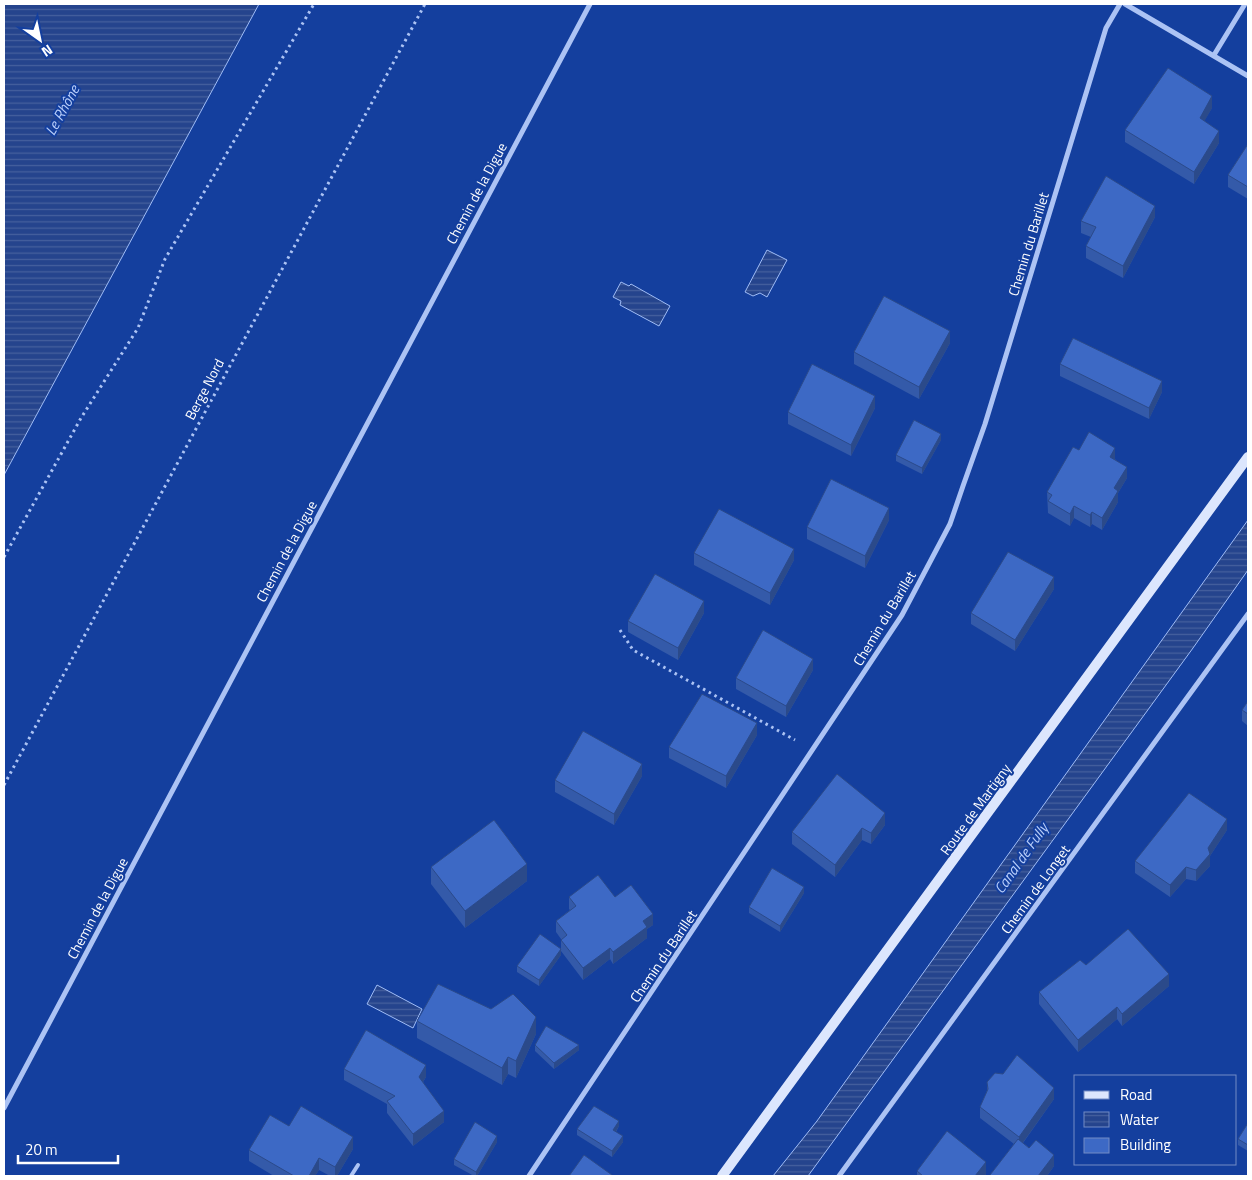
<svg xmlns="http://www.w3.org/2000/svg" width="1252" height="1180" viewBox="0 0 1252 1180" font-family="'Titillium Web',sans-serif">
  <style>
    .water { fill: url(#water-rules); stroke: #9fbcf6 }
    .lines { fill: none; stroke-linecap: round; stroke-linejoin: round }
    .path { stroke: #acc3f4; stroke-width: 3; stroke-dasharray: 2.5 4; stroke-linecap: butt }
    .lane { stroke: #acc3f4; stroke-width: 4 }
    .street { stroke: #acc3f4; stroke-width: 5 }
    .secondary { stroke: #dce6fd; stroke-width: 10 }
    .wall { fill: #345aa9 }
    .shaded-wall { fill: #2b4a8a }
    .building { fill: #3d69c5; stroke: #2b4a8a }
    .labels { text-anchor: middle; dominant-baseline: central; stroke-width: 4; stroke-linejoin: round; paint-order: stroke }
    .street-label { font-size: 14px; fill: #fff; stroke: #143f9e }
    .water-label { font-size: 15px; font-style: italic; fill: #b9cefa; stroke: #143f9e }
  </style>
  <defs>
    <pattern id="water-rules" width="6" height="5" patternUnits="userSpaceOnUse" patternTransform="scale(1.25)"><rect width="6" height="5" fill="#25448d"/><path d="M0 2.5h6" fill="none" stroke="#46609e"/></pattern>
  </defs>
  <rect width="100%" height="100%" fill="#143f9e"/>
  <g class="water">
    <path d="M 4,4 L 259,4 L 4,475 Z"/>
    <path d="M 767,250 L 787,260 L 767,297 L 760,293 L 753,296 L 745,292 Z"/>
    <path d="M 621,282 L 629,286 L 631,284 L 670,306 L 659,326 L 620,305 L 621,301 L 613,297 Z"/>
    <path d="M 1248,520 L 1248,570 L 1193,648 L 808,1176 L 773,1176 L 817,1121 Z"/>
    <path d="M 377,985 L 422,1009 L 413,1028 L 367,1004 Z"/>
  </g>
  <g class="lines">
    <g class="path">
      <path d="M 4,557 L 81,418 L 138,328 L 165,259 L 314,4"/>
      <path d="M 620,630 L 633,650 L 795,740"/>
      <path d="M 4,785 L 425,4"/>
    </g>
    <path class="lane" d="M 351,1176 L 358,1165"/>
    <g class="street">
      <path d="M 1125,4 L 1248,76"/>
      <path d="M 1214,55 L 1245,4"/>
      <path d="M 4,1108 L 590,4"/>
      <path d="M 529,1176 L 902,615 L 950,524 L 963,486 L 985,424 L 1106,28 L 1120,4"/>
      <path d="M 839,1176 L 1248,614"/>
    </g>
    <path class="secondary" d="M 722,1176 L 1248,457"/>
  </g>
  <g class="wall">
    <path d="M 1212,108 L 1204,121 L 1219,143 L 1194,184 L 1125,142 L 1125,130 Z"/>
    <path d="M 1248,144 L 1248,199 L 1228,187 L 1228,175 Z"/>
    <path d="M 1155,217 L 1123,278 L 1086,258 L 1086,246 L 1091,237 L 1081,233 L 1081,221 Z"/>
    <path d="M 950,343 L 919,399 L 854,364 L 854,352 Z"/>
    <path d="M 1060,364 L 1162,392 L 1149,419 L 1060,376 Z"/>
    <path d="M 875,408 L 851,456 L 788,424 L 788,412 Z"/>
    <path d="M 941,440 L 922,474 L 896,461 L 896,455 Z"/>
    <path d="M 1079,450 L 1115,459 L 1127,478 L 1118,493 L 1118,502 L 1102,530 L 1092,524 L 1090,527 L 1074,518 L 1070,526 L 1048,513 L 1047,492 Z"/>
    <path d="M 889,520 L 865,568 L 807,539 L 807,527 Z"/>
    <path d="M 694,553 L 794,560 L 770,605 L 694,565 Z"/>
    <path d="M 1054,589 L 1015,651 L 971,624 L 971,613 Z"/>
    <path d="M 704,613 L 678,660 L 628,632 L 628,621 Z"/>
    <path d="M 813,670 L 786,717 L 736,689 L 736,678 Z"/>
    <path d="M 1248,701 L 1248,726 L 1242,721 L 1242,710 Z"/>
    <path d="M 757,735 L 726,788 L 669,758 L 669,747 Z"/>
    <path d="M 642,776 L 614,825 L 555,792 L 555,780 Z"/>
    <path d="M 885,825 L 871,844 L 862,840 L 835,877 L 792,844 L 792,832 Z"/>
    <path d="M 1227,830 L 1210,856 L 1210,866 L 1196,881 L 1186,879 L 1170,897 L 1135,873 L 1135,861 Z"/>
    <path d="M 431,867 L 527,881 L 465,928 L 431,884 Z"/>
    <path d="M 804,893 L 780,932 L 749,913 L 749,907 Z"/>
    <path d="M 569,897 L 615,897 L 653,925 L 647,929 L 647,938 L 613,964 L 610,959 L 583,980 L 561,951 L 561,939 L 556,932 L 556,921 L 570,910 L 569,909 Z"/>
    <path d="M 561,955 L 539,986 L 517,972 L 517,966 Z"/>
    <path d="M 1169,986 L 1122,1026 L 1117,1019 L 1078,1052 L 1039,1004 L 1039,992 Z"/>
    <path d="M 491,1009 L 536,1034 L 516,1078 L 508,1074 L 502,1085 L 417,1038 L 417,1021 Z"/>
    <path d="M 535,1045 L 579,1050 L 554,1069 L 535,1051 Z"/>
    <path d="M 344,1069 L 426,1077 L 423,1082 L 444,1122 L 413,1146 L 387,1113 L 387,1104 L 344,1080 Z"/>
    <path d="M 987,1082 L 1054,1099 L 1023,1143 L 1054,1166 L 1047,1176 L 990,1176 L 990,1175 L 1014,1144 L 980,1118 L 980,1107 L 987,1091 Z"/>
    <path d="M 1248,1123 L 1248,1151 L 1238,1145 L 1238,1139 Z"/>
    <path d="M 289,1126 L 353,1149 L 337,1176 L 330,1176 L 319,1170 L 315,1176 L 274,1176 L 249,1161 L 249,1150 Z"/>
    <path d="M 619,1126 L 616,1132 L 623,1142 L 612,1157 L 577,1135 L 577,1129 Z"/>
    <path d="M 497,1142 L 477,1176 L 474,1176 L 454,1165 L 454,1159 Z"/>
    <path d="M 917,1171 L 986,1174 L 985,1176 L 917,1176 Z"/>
  </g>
  <g class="shaded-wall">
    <path d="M 1212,96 L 1212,108 L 1200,129 L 1200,118 Z"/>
    <path d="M 1219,131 L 1219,143 L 1194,184 L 1194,172 Z"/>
    <path d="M 1155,206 L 1155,217 L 1123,278 L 1123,266 Z"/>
    <path d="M 950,331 L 950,343 L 919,399 L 919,387 Z"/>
    <path d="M 1162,381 L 1162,392 L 1149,419 L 1149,408 Z"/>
    <path d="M 875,396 L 875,408 L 851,456 L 851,445 Z"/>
    <path d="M 941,434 L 941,440 L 922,474 L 922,468 Z"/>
    <path d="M 1115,448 L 1115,459 L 1110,469 L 1110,457 Z"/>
    <path d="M 1127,467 L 1127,478 L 1118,493 L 1118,502 L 1102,530 L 1102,518 L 1114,488 Z"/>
    <path d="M 1074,506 L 1074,518 L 1070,526 L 1070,514 Z"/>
    <path d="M 889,508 L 889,520 L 865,568 L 865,556 Z"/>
    <path d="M 1092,512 L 1092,524 L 1090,527 L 1090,515 Z"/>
    <path d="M 794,549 L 794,560 L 770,605 L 770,593 Z"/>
    <path d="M 1054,577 L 1054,589 L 1015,651 L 1015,640 Z"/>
    <path d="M 704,601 L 704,613 L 678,660 L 678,648 Z"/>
    <path d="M 813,659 L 813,670 L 786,717 L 786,706 Z"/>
    <path d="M 757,723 L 757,735 L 726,788 L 726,776 Z"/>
    <path d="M 642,764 L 642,776 L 614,825 L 614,814 Z"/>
    <path d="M 885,813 L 885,825 L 871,844 L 871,833 Z"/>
    <path d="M 1227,819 L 1227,830 L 1210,856 L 1210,866 L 1196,881 L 1196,870 L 1208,848 Z"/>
    <path d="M 862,828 L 862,840 L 835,877 L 835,865 Z"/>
    <path d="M 527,864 L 527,881 L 465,928 L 465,911 Z"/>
    <path d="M 1186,867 L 1186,879 L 1170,897 L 1170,885 Z"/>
    <path d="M 804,887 L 804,893 L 780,932 L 780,926 Z"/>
    <path d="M 653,914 L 653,925 L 647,929 L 647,938 L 613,964 L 613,952 L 643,921 Z"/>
    <path d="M 610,948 L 610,959 L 583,980 L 583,968 Z"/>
    <path d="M 561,949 L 561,955 L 539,986 L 539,980 Z"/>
    <path d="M 1169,974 L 1169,986 L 1122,1026 L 1122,1014 Z"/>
    <path d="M 1117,1007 L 1117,1019 L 1078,1052 L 1078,1040 Z"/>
    <path d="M 536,1017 L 536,1034 L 516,1078 L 516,1061 Z"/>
    <path d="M 579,1045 L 579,1050 L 554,1069 L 554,1063 Z"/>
    <path d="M 508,1057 L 508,1074 L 502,1085 L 502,1068 Z"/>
    <path d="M 426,1065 L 426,1077 L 419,1088 L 419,1077 Z"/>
    <path d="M 1054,1088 L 1054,1099 L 1019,1148 L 1019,1137 Z"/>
    <path d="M 444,1111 L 444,1122 L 413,1146 L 413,1134 Z"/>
    <path d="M 619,1121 L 619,1126 L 613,1136 L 613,1130 Z"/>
    <path d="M 497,1136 L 497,1142 L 477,1176 L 476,1176 L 476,1172 Z"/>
    <path d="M 623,1136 L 623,1142 L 612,1157 L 612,1151 Z"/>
    <path d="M 353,1137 L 353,1149 L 337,1176 L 335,1176 L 335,1167 Z"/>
    <path d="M 1054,1155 L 1054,1166 L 1047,1176 L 1038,1176 Z"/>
    <path d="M 319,1158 L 319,1170 L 315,1176 L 309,1176 Z"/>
    <path d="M 986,1162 L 986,1174 L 985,1176 L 975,1176 Z"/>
  </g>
  <g class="building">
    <path d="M 1168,68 L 1212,96 L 1200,118 L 1219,131 L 1194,172 L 1125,130 Z"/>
    <path d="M 1248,144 L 1248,187 L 1228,175 Z"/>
    <path d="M 1106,176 L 1155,206 L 1123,266 L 1086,246 L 1096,227 L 1081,221 Z"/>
    <path d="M 884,296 L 950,331 L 919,387 L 854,352 Z"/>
    <path d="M 1073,338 L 1162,381 L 1149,408 L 1060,364 Z"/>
    <path d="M 812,364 L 875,396 L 851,445 L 788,412 Z"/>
    <path d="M 914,420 L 941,434 L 922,468 L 896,455 Z"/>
    <path d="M 1089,432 L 1115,448 L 1110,457 L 1127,467 L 1114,488 L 1118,491 L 1102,518 L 1092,512 L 1090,515 L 1074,506 L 1070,514 L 1048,501 L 1052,495 L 1047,492 L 1073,447 L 1079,450 Z"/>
    <path d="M 831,479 L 889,508 L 865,556 L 807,527 Z"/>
    <path d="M 719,509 L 794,549 L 770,593 L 694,553 Z"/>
    <path d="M 1008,552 L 1054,577 L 1015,640 L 971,613 Z"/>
    <path d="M 655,574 L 704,601 L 678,648 L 628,621 Z"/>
    <path d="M 763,630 L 813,659 L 786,706 L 736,678 Z"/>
    <path d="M 702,694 L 757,723 L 726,776 L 669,747 Z"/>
    <path d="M 1248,701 L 1248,714 L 1242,710 Z"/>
    <path d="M 583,731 L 642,764 L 614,814 L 555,780 Z"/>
    <path d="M 837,774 L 885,813 L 871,833 L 862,828 L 835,865 L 792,832 Z"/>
    <path d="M 1189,793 L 1227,819 L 1208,848 L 1210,854 L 1196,870 L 1186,867 L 1170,885 L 1135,861 Z"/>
    <path d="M 494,820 L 527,864 L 465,911 L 431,867 Z"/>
    <path d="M 772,868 L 804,887 L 780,926 L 749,907 Z"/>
    <path d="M 598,875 L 615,897 L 631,885 L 653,914 L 643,921 L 647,927 L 613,952 L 610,948 L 583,968 L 561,940 L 567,935 L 556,921 L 576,906 L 569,897 Z"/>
    <path d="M 1128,929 L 1169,974 L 1122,1014 L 1117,1007 L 1078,1040 L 1039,992 L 1080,960 L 1086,965 Z"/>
    <path d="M 540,934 L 561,949 L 539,980 L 517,966 Z"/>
    <path d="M 438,984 L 491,1009 L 513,994 L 536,1017 L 516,1061 L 508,1057 L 502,1068 L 417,1021 Z"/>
    <path d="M 546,1026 L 579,1045 L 554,1063 L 535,1045 Z"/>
    <path d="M 366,1030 L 426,1065 L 419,1077 L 444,1111 L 413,1134 L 387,1101 L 395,1096 L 344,1069 Z"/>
    <path d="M 1017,1055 L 1054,1088 L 1019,1137 L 980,1107 L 988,1089 L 987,1082 L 995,1073 L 1003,1074 Z"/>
    <path d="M 301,1106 L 353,1137 L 335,1167 L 319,1158 L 309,1176 L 294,1176 L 249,1150 L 270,1115 L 289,1126 Z"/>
    <path d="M 594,1106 L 619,1121 L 613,1130 L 623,1136 L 612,1151 L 577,1129 Z"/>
    <path d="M 475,1122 L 497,1136 L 476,1172 L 454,1159 Z"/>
    <path d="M 1248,1123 L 1248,1145 L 1238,1139 Z"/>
    <path d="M 947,1131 L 986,1162 L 975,1176 L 923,1176 L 917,1171 Z"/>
    <path d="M 1018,1139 L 1029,1148 L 1036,1140 L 1054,1155 L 1038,1176 L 992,1176 L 990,1175 Z"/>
    <path d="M 584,1155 L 612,1175 L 610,1176 L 569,1176 Z"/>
  </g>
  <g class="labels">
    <g class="street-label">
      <text transform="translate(476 193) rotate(-62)">Chemin de la Digue</text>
      <text transform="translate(1028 244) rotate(-73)">Chemin du Barillet</text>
      <text transform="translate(204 389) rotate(-62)">Berge Nord</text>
      <text transform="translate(286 551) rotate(-62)">Chemin de la Digue</text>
      <text transform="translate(884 618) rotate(-59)">Chemin du Barillet</text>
      <text transform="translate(975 809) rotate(-54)">Route de Martigny</text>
      <text transform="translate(1035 889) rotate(-54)">Chemin de Longet</text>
      <text transform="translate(97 908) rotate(-62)">Chemin de la Digue</text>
      <text transform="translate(663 956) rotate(-56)">Chemin du Barillet</text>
    </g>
    <g class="water-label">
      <text transform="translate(62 110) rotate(-61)">Le Rhône</text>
      <text transform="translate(1021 858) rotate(-55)">Canal de Fully</text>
    </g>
  </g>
  <rect width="1252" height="1180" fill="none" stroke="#ffffff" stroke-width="10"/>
  <rect x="1074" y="1075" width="162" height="90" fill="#143f9e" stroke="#728cc5"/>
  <rect x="1084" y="1091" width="25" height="8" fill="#dce6fd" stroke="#728cc5"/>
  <text x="1120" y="1100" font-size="15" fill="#ffffff">Road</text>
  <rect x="1084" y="1112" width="25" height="15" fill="url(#water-rules)" stroke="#728cc5"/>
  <text x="1120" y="1125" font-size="15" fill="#ffffff">Water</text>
  <rect x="1084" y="1138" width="25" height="15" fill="#3d69c5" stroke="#728cc5"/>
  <text x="1120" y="1150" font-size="15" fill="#ffffff">Building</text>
  <g transform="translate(40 40) rotate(147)" stroke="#143f9e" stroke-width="4" paint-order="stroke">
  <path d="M0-4L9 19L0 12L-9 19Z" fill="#ffffff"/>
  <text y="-8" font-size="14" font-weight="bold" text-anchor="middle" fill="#ffffff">N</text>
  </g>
  <path d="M18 1155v8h100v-8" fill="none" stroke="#ffffff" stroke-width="2.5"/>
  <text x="25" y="1155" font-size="15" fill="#ffffff" stroke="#143f9e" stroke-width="4" paint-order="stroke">20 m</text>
</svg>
